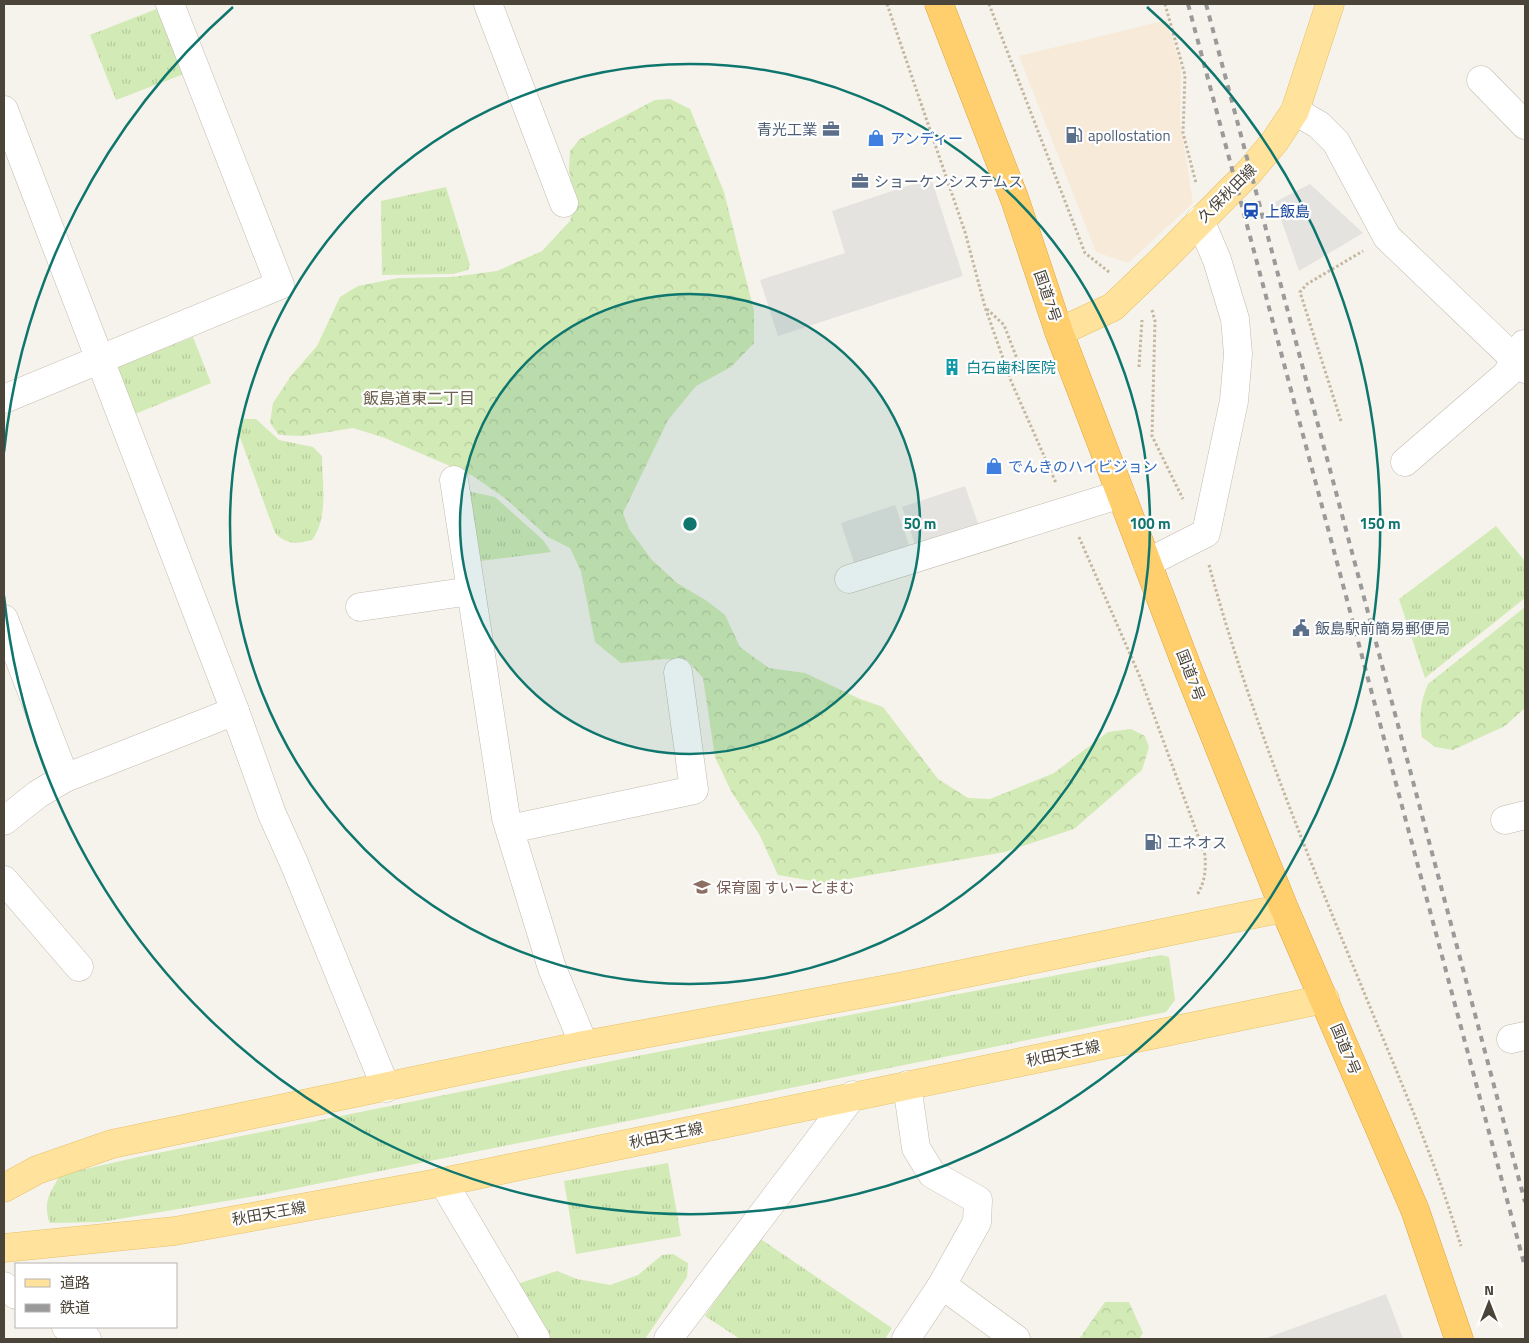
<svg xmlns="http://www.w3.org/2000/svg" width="1529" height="1343" viewBox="0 0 1529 1343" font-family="'Titillium Web','Noto Sans JP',sans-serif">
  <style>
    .commercial { fill: #f7ead8 }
    .grass { fill: url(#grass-tufts) }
    .forest { fill: url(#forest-crowns) }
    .parking { fill: #e5e3e0 }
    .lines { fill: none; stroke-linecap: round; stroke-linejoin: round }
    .minor-casing { stroke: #c2bbae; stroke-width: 29 }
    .major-casing { stroke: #e6c16a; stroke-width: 29 }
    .highway-casing { stroke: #e0a43c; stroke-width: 29 }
    .path { stroke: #c4b79f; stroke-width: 3; stroke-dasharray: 2.5 2.5; stroke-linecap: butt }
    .minor { stroke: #fff; stroke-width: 28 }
    .major { stroke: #ffe39c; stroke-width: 28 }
    .highway { stroke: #ffcf6e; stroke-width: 28 }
    .rail { stroke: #9a9a9a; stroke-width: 4; stroke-dasharray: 6 6; stroke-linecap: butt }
    .ring { fill: none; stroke: #0f766e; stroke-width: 2.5 }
    .labels { text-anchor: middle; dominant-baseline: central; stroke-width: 4.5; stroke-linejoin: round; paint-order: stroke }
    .service-label { font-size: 15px; fill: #4e5e75; stroke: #fff; text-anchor: start }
    .shop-label { font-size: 15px; fill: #366cbe; stroke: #fff; text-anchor: start }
    .street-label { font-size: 15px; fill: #4b4439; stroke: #fff }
    .transit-label { font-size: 15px; fill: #164399; stroke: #fff; text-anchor: start }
    .culture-label { font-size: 15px; fill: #0d838f; stroke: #fff; text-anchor: start }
    .education-label { font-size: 15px; fill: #785e54; stroke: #fff; text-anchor: start }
    .neighbourhood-label { font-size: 16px; fill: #6e6250; stroke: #fff }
    .centre { fill: #0f766e; stroke: #fff; stroke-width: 2.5 }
    .ring-label { font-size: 15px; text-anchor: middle; font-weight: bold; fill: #0f766e; stroke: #fff; stroke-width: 4.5; stroke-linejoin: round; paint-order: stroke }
  </style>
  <defs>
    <pattern id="grass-tufts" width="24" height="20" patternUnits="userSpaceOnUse" patternTransform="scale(1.25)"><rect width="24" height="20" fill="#d2eab5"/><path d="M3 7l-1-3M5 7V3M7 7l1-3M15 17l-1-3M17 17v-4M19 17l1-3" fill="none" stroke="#b6ca9c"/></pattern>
    <pattern id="forest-crowns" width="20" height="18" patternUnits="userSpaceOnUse" patternTransform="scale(1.25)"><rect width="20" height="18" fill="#d2eab5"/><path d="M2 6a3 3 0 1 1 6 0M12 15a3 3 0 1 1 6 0" fill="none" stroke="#b6ca9c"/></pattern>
  </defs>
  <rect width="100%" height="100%" fill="#f6f3ec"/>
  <path class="commercial" d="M 1167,20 L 1181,69 L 1180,121 L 1193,203 L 1128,263 L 1096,252 L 1019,56 Z"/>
  <g class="grass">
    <path d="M 159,8 L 184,74 L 116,100 L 90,35 Z"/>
    <path d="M 446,187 L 470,265 L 468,270 L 453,274 L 382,275 L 381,201 Z"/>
    <path d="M 193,337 L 211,383 L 135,414 L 116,368 Z"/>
    <path d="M 244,419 L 256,419 L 279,440 L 313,447 L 322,456 C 322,483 329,517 312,540 C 296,544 287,545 275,533 L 237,429 Z"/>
    <path d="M 467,491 L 495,497 L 543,540 L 551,552 L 480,561 Z"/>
    <path d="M 1496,526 L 1525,561 L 1525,598 L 1425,678 L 1399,599 Z"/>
    <path d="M 1161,955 L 1169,957 L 1175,1000 L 1166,1012 L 262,1195 L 101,1222 L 50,1223 C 42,1203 50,1193 60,1175 L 138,1157 L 632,1057 Z"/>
    <path d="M 668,1163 L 681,1236 L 576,1254 L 564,1181 Z"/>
    <path d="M 759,1238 L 892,1328 L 885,1339 L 740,1339 L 705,1316 Z"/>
    <path d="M 673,1254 L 688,1263 L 687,1277 L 645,1339 L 550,1339 L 517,1284 L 557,1271 L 577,1279 L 610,1285 L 638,1275 L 662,1255 Z"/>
  </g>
  <g class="forest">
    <path d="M 670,99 L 690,109 L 724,192 L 754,311 L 754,343 L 731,367 L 696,386 L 668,420 L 623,513 L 629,529 L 652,560 L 677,583 L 707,601 L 725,615 L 740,647 L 769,668 L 805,673 L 860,699 L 883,707 L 938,779 L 968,798 L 990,799 L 1054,773 L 1108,732 L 1131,729 L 1145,736 L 1149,747 L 1142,770 L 1074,829 L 1005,852 L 824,883 L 778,875 L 759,834 L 731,791 L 715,757 L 703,678 L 687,660 L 665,659 L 621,663 L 595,642 L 581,571 L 570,548 L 548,537 L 506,499 L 473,476 L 385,438 L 353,428 L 303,436 L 279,435 L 270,423 L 273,403 L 291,376 L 317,346 L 340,297 L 358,286 L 398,278 L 452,277 L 497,271 L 542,251 L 570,221 L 575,203 L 569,170 L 570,151 L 580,139 L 655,100 Z"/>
    <path d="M 1525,607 L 1525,708 L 1505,726 L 1453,750 L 1435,747 L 1422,737 C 1419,718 1420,702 1428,684 Z"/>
    <path d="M 1105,1302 L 1129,1302 L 1143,1333 L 1139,1339 L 1079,1339 Z"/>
  </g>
  <g class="parking">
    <path d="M 931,178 L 963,276 L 778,336 L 760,280 L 845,253 L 832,211 Z"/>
    <path d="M 1310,184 L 1363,233 L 1299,271 L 1275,202 Z"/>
    <path d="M 965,486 L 979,526 L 916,547 L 902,507 Z"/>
    <path d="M 895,505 L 909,545 L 854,563 L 841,523 Z"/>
    <path d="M 1386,1294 L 1403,1339 L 1264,1339 Z"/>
  </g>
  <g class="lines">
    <g class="minor-casing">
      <g id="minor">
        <path d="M 488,4 L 564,203"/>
        <path d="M 1481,80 L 1525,125"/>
        <path d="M 4,110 L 235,711 L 272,814 L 294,863 L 386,1088"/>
        <path d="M 1295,111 L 1319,125 L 1336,142 L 1387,237 L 1525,369"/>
        <path d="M 4,399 L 280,285 L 170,4"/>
        <path d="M 1405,462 L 1507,374 L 1524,344"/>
        <path d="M 454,480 L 506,818 L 552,968 L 584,1045"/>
        <path d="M 1147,563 L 1206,533 L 1234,401 L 1238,354 L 1235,319 L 1217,260 L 1200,220"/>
        <path d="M 849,579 L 1121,494"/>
        <path d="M 360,607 L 471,591"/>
        <path d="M 4,619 L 65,778 L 235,711"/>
        <path d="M 1505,820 L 1525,815"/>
        <path d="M 4,821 L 38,794 L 65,778"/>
        <path d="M 510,829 L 694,790 L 678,672"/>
        <path d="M 4,880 L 79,967"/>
        <path d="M 1511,1039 L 1525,1036"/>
        <path d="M 443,1182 L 536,1339"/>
        <path d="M 942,1285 L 1016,1339"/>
        <path d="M 4,1286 L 16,1295"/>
        <path d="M 66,1327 L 87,1339"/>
        <path d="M 668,1339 L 853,1095"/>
        <path d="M 906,1339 L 942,1285 L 977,1222 L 978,1200 L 932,1174 L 916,1148 L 907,1085"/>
      </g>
    </g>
    <g class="major-casing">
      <g id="major">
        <path d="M 1059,332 L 1113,307 L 1166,256 L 1250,171 L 1275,141 L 1295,111 L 1330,4"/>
        <path d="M 4,1188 L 37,1170 L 112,1144 L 584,1045 L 904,986 L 1284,908"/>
        <path d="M 4,1248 L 175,1231 L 443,1182 L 1325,999"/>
      </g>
    </g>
    <g class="highway-casing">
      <path id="highway" d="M 939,4 L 1015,200 L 1059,332 L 1187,667 L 1284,908 L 1415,1210 L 1459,1339"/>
    </g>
    <g class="path">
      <path d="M 887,4 L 965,232 L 985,307 L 1011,381 L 1056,483"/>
      <path d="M 989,4 L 1085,253 L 1109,272"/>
      <path d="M 1165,4 L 1185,75 L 1183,133 L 1196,183"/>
      <path d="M 987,309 L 1004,325 L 1024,377"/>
      <path d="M 1152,310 L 1155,321 L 1152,436 L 1183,499"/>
      <path d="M 1139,367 L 1142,320"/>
      <path d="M 1341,421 L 1300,292 L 1307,284 L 1363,251"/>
      <path d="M 1079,537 L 1140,677 L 1205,855 C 1206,870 1205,882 1197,895"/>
      <path d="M 1209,565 C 1248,709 1304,847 1361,985 C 1396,1071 1434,1156 1461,1246"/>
    </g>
    <use href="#minor" class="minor"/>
    <use href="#major" class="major"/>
    <use href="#highway" class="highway"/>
    <g class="rail">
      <path d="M 1188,4 L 1525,1267"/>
      <path d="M 1206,4 L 1525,1202"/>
    </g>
  </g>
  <circle cx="690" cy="524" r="230" fill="#0f766e" fill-opacity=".12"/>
  <g class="ring">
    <circle cx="690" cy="524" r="230"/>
    <circle cx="690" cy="524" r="460"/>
    <path d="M4 452A690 690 0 0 1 233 7M1147 7A690 690 0 1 1 4 596"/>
  </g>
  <defs>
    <g id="office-bare" transform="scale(1.35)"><path d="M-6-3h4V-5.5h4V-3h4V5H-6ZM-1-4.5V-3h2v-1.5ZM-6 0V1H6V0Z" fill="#5c6f8a" stroke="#fff" stroke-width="2.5" paint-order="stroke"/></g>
    <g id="fuel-bare" transform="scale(1.35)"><path d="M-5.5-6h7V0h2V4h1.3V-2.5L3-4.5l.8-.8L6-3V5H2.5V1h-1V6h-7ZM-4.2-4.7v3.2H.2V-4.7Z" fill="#5c6f8a" stroke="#fff" stroke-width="2.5" paint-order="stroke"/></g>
    <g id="shop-bare" transform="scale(1.35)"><path d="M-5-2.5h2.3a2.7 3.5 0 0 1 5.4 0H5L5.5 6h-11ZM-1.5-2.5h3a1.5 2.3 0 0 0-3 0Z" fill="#3f7fe0" stroke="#fff" stroke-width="2.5" paint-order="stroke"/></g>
    <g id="station-bare" transform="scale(1.35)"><path d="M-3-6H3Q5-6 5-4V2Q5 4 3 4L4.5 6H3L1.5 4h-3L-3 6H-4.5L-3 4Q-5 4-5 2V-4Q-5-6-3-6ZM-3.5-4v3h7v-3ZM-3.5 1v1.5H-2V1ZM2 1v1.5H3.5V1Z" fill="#1a4fb4" stroke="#fff" stroke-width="2.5" paint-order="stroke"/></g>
    <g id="building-bare" transform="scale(1.35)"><path d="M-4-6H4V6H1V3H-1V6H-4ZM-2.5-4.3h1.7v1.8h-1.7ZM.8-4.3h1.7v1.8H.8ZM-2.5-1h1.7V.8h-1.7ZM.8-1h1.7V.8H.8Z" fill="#0f9aa8" stroke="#fff" stroke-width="2.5" paint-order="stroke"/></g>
    <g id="civic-bare" transform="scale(1.35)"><path d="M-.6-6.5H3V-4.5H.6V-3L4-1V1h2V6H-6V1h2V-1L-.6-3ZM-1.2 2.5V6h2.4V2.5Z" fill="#5c6f8a" stroke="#fff" stroke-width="2.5" paint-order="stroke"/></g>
    <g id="school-bare" transform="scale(1.35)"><path d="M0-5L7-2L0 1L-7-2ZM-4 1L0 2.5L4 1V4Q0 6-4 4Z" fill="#8d6e63" stroke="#fff" stroke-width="2.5" paint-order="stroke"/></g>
  </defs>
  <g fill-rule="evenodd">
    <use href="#office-bare" x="831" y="129"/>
    <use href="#fuel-bare" x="1074" y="135"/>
    <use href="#shop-bare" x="876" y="138"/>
    <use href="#office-bare" x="860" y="181"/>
    <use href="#station-bare" x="1251" y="211"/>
    <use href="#building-bare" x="952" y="367"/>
    <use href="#shop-bare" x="994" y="466"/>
    <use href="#civic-bare" x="1301" y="628"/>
    <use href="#fuel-bare" x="1153" y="842"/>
    <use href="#school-bare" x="702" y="887"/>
  </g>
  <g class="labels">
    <g class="service-label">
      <text x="817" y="129" text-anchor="end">青光工業</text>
      <text x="1088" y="135">apollostation</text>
      <text x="874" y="181">ショーケンシステムス</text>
      <text x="1315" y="628">飯島駅前簡易郵便局</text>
      <text x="1167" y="842">エネオス</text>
    </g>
    <g class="shop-label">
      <text x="890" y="138">アンディー</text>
      <text x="1008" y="466">でんきのハイビジョン</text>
    </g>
    <g class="street-label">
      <text transform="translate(1227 193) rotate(-45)">久保秋田線</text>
      <text transform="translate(1048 296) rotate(71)">国道7号</text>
      <text transform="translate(1191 675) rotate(69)">国道7号</text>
      <text transform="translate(1346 1049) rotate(67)">国道7号</text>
      <text transform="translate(1063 1053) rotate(-12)">秋田天王線</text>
      <text transform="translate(666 1135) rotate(-12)">秋田天王線</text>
      <text transform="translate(269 1213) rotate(-10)">秋田天王線</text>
    </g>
    <g class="transit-label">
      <text x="1265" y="211">上飯島</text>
    </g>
    <g class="culture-label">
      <text x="966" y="367">白石歯科医院</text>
    </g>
    <g class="education-label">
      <text x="716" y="887">保育園 すいーとまむ</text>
    </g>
    <g class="neighbourhood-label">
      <text x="419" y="398">飯島道東二丁目</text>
    </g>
  </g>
  <circle cx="690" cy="524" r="8" class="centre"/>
  <g class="ring-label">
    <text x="920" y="529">50 m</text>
    <text x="1150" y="529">100 m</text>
    <text x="1380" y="529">150 m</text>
  </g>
  <rect width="1529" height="1343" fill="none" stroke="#4b4439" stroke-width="10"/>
  <rect x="15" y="1263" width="162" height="65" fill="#ffffff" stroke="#b7b4b0"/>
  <rect x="25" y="1279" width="25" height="8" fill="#ffe39c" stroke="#b7b4b0"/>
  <text x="60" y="1288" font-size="15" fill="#4b4439">道路</text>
  <rect x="25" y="1304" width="25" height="8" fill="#9a9a9a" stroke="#b7b4b0"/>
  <text x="60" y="1313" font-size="15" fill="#4b4439">鉄道</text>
  <g transform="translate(1489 1303)" stroke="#ffffff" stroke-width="4" paint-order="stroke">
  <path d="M0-4L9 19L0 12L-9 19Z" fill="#4b4439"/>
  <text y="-8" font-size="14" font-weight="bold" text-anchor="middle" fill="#4b4439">N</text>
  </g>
</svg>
